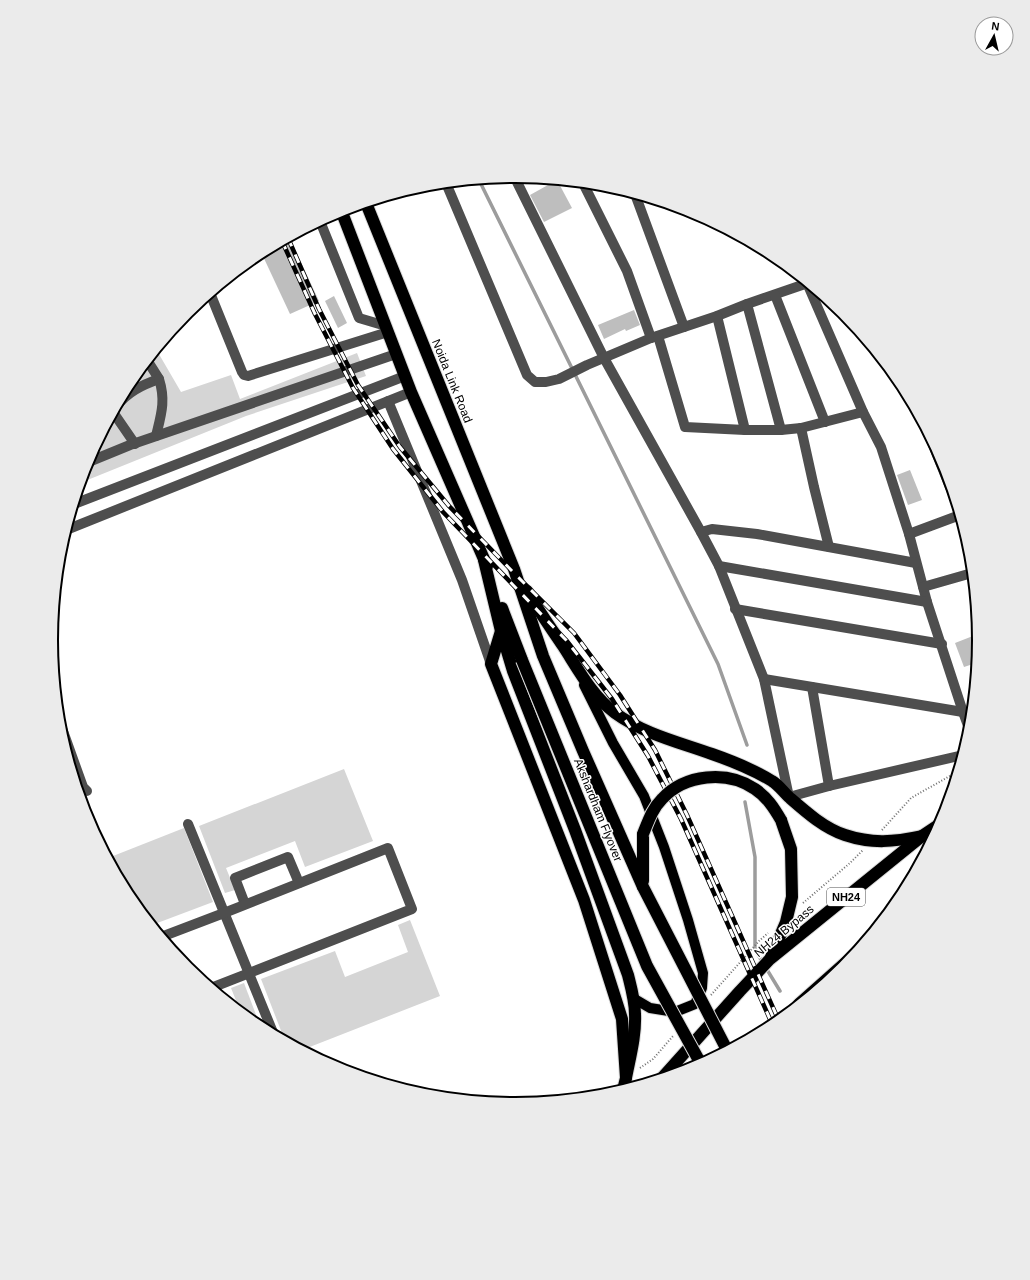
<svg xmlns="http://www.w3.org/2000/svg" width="1030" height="1280" viewBox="0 0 1030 1280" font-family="Helvetica,sans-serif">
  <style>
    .green { fill: #d5d5d5 }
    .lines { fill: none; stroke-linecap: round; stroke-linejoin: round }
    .stream { stroke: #9c9c9c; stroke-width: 3.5 }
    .building { fill: #bebebe }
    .major-casing { stroke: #dbdbdb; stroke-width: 12 }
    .highway-casing { stroke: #dbdbdb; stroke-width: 14 }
    .path { stroke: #707070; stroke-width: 2; stroke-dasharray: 1 2; stroke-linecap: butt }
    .minor { stroke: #4e4e4e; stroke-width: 10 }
    .major { stroke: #000; stroke-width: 10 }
    .highway { stroke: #000; stroke-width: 12 }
    .rail-casing { stroke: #000; stroke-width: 4.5 }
    .rail { stroke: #fff; stroke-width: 3; stroke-dasharray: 9; stroke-linecap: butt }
    .highway-bridge-casing { stroke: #dbdbdb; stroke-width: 14; stroke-linecap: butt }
    .highway-bridge { stroke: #000; stroke-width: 12 }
    .labels { text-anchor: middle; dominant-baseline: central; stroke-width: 3; stroke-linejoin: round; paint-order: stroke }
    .shield { fill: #fff; stroke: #4c4c4c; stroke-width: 1 }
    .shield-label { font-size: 11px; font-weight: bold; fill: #000 }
    .street-label { font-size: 12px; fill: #000; stroke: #fff }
    .rim { fill: none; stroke: #000; stroke-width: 2 }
  </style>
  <rect width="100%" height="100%" fill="#fff"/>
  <g class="green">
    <path d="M 156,349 L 181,392 L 231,375 L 240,399 L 357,353 L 366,376 L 246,416 L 80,483 L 86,462 L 129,382 Z"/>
    <path d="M 344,769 L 373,841 L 305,867 L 295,841 L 226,868 L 235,890 L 225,893 L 199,826 Z"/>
    <path d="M 184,828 L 213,902 L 152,925 L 129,898 L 108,858 Z"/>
    <path d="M 410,920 L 440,996 L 302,1050 L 285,1041 L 261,979 L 335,951 L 345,977 L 408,952 L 398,925 Z"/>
    <path d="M 244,983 L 261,1028 L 241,1013 L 231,988 Z"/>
  </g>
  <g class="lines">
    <g class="stream">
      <path d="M 479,180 L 718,664 L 747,745"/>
      <path d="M 745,802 L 755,857 L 755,950 L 780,991"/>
    </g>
  </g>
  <g class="building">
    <path d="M 557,180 L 572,208 L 544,222 L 530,195 Z"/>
    <path d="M 289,237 L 319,301 L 290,314 L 261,252 Z"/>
    <path d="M 334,296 L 347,323 L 338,328 L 325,301 Z"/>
    <path d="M 634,310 L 640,325 L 626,331 L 625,329 L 604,339 L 598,325 Z"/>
    <path d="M 910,470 L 922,500 L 908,505 L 897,475 Z"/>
    <path d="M 978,634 L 979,640 L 977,660 L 975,661 L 976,663 L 964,667 L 955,643 Z"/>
  </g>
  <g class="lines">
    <g class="major-casing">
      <path id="major" d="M 584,685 L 613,743 L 644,796 L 664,847 L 688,920 L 703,973 L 702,988 L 695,1004 L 675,1012 L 650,1008 L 633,998"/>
    </g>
    <g class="highway-casing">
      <g id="highway">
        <path d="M 366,203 L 514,569 L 543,656 L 583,751 L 643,887"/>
        <path d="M 341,210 L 411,392 L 487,566"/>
        <path d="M 484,560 L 501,631 L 513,671 L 575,830 L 628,975 C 631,987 635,1001 635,1014 C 636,1036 630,1057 626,1078"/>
        <path d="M 527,591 C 538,610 551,628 563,646 C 578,669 592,696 615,713 C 644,734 678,742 712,754 C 732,761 754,770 772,781 C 779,785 784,793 790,798 C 806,812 824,828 845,835 C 872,844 894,842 922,836"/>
        <path d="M 502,608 L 522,660"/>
        <path d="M 501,631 L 491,664 L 584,900 L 622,1019 L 626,1078 L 623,1090"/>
        <path d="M 643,881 L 643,834"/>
        <path d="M 771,957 L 786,922 L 792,897 L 791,849 L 781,820"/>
        <path d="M 799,1004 L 853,956"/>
        <path d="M 662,1078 L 740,991 L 770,959 L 922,836 L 940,824"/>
      </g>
    </g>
    <g class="path">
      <path d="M 882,830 L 911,798 L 957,772"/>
      <path d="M 803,903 L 850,863 L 863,850"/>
      <path d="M 711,995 L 759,941 L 768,933"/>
      <path d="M 640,1068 L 653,1059 L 673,1036"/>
      <path d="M 607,1095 L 612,1090"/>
    </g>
    <g class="minor">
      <path d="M 514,176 L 604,358 L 701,532 L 719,566 L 764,679 L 789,797 L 829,786 L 963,755"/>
      <path d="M 446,183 L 527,375 L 535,382 L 546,382 L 559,379 L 587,365 L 651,338 L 717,316 L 747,304 L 808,283"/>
      <path d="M 583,183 L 627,271 L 651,338"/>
      <path d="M 635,194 L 684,327"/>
      <path d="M 320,221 L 359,318 L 386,326"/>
      <path d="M 807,283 L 863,412 L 881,447 L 909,534 L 927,602 L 963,712 L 970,731"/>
      <path d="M 210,293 L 242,372 L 244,375 L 248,376 L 388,332"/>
      <path d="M 775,295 L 825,422"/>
      <path d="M 747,304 L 781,430"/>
      <path d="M 717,316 L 745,430"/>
      <path d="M 658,336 L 685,427 L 745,430 L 781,430 L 801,428 L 863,412"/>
      <path d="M 388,401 L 462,580 L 491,664"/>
      <path d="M 116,407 C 127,392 142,385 159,379 L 147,360"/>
      <path d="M 113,412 L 135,444"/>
      <path d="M 801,428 L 814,487 L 829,547"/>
      <path d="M 929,435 L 956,502"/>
      <path d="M 156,436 C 161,415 166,401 159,379"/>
      <path d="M 86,463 L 130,445 L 396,354"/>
      <path d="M 74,504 L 405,376"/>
      <path d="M 66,530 L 411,392"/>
      <path d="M 701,532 L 712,529 L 757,534 L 916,563"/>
      <path d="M 909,534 L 960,515"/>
      <path d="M 719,566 L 927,602"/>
      <path d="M 923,587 L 972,573"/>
      <path d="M 735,609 L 942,644"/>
      <path d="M 764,679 L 963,712"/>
      <path d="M 812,687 L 829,786"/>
      <path d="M 59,720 L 83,787 L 87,791"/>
      <path d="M 188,824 L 274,1035"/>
      <path d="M 245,904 L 235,878 L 288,857 L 299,883"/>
      <path d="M 161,937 L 224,913 L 388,848 L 412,909 L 211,988"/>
    </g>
    <use href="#major" class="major"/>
    <use href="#highway" class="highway"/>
    <g class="rail-casing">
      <g id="rail">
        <path d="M 288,238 L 319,309 L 358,385 L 400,447 L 449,506 L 514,573 L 574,633 L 620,695 L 655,750 L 687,815 L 779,1021"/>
        <path d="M 282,241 L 315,314 L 353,388 L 393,449 L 443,512 L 566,640 L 612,699 L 648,756 L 681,819 L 773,1026"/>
      </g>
    </g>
    <use href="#rail" class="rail"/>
    <g class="highway-bridge-casing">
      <g id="highway-bridge">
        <path d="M 522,660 L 647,966 L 701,1064"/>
        <path d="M 643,834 C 648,822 652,809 662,799 C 685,774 727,770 755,789 C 767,797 774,808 781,820"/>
        <path d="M 643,887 L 727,1050"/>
      </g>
    </g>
    <use href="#highway-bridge" class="highway-bridge"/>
  </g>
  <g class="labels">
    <rect class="shield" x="827" y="888" width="38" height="18" rx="3"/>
    <g class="shield-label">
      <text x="846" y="897">NH24</text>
    </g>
    <g class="street-label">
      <text transform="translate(452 381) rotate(68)">Noida Link Road</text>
      <text transform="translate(598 810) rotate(68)">Akshardham Flyover</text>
      <text transform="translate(784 931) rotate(-40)">NH24 Bypass</text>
    </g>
  </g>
  <path d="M0 0H1030V1280H0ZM58 640a457 457 0 1 1 914 0a457 457 0 1 1-914 0Z" fill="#ebebeb" fill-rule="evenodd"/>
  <path class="rim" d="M58 640a457 457 0 1 1 914 0a457 457 0 1 1-914 0Z"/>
  <g transform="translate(994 36) rotate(8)"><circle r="19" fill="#ffffff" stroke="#999999"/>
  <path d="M0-3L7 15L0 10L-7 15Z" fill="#000000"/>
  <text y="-6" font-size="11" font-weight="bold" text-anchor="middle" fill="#000000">N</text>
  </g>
</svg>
